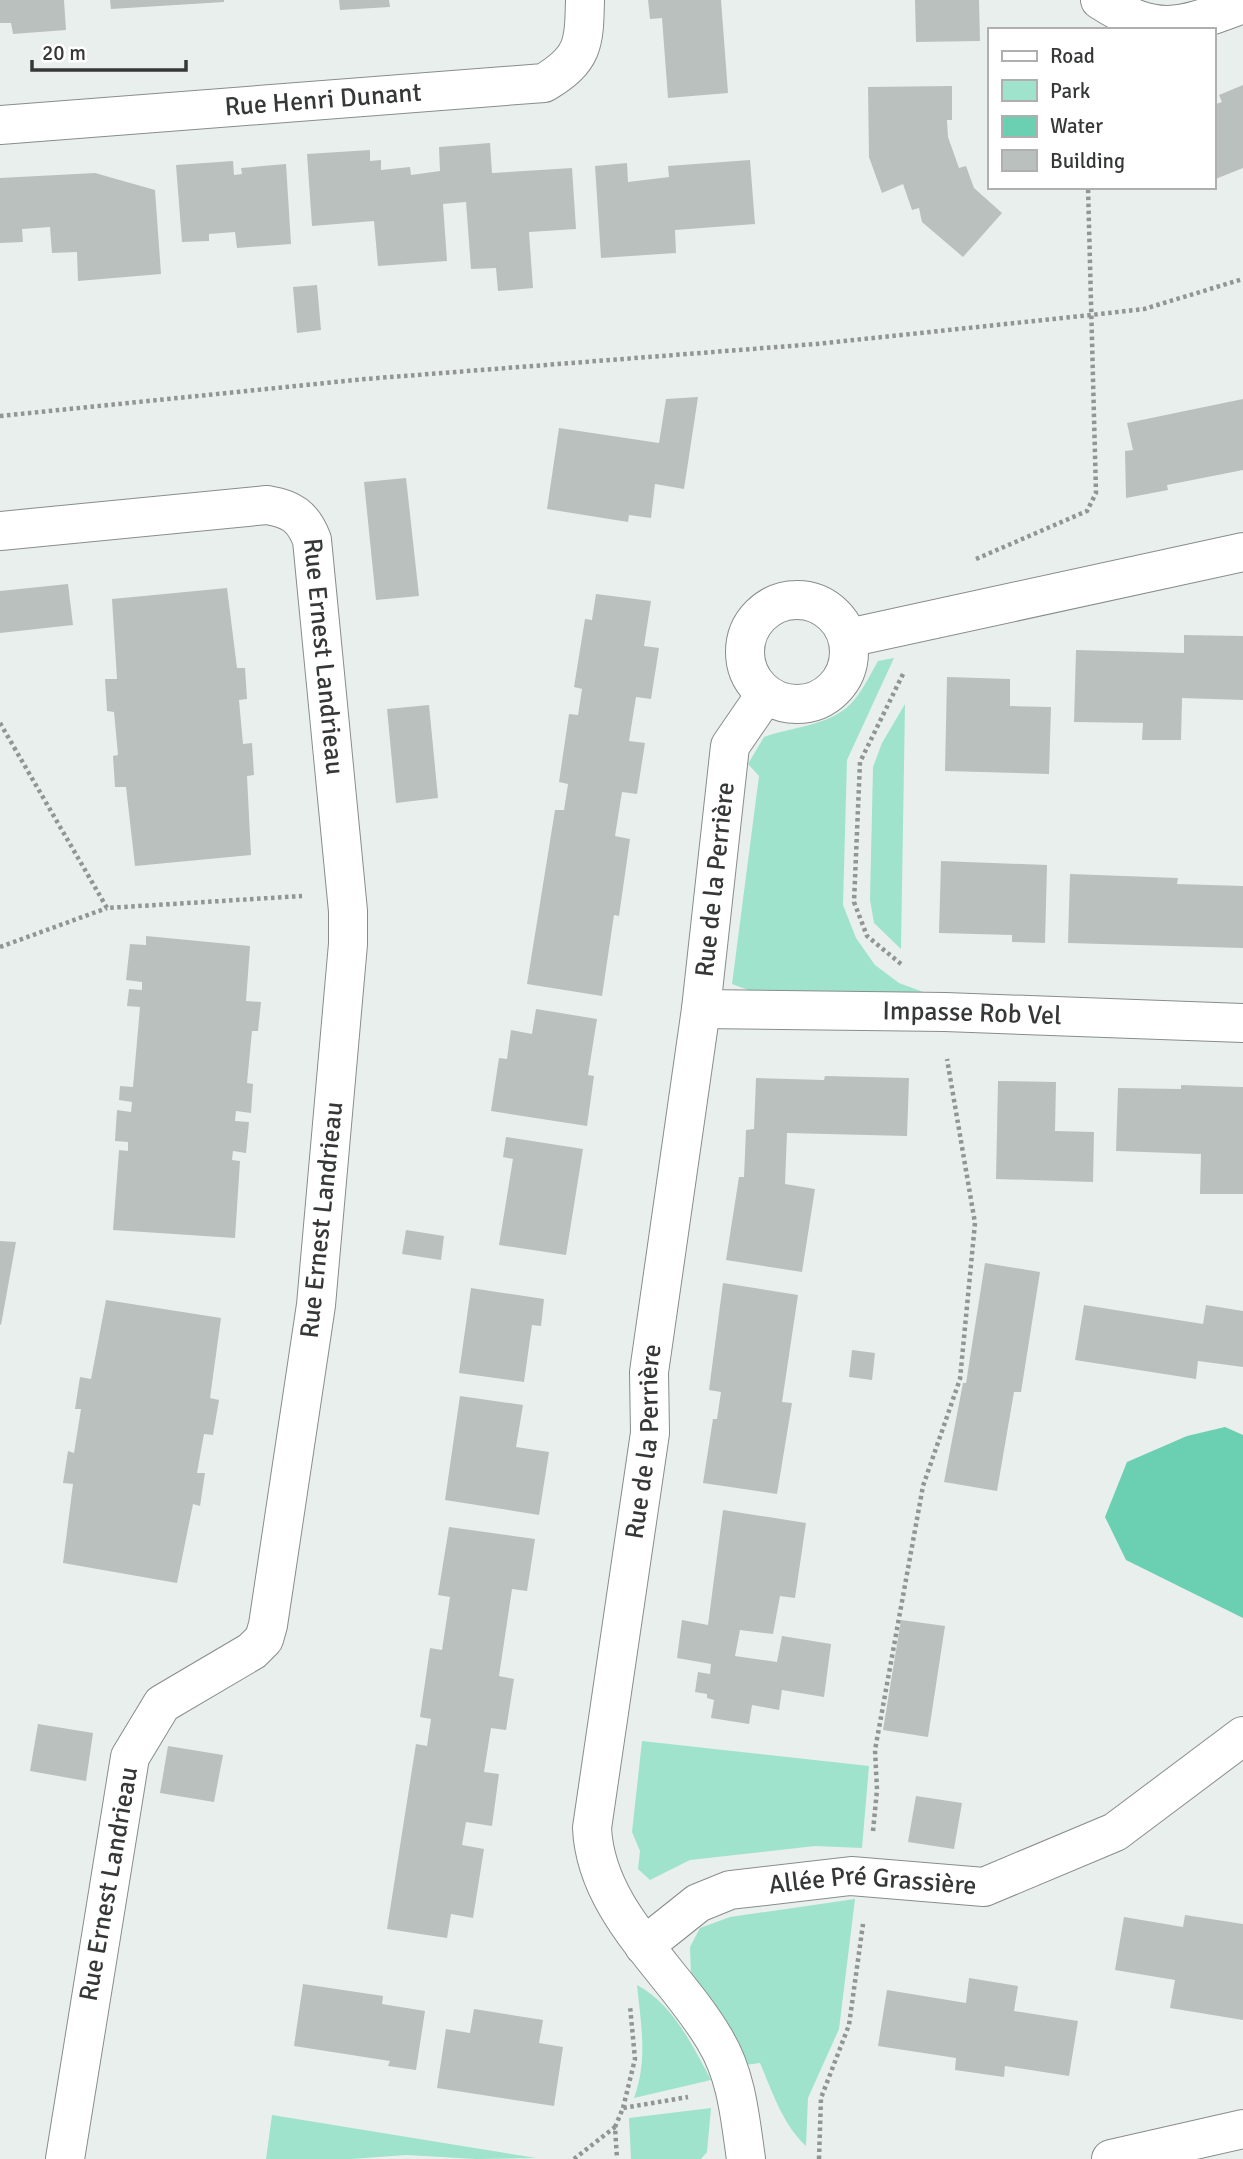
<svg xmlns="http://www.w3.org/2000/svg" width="1243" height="2159" viewBox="0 0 1243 2159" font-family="Signika,sans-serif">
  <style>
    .green { fill: #9fe3cc }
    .water { fill: #6bcfb1 }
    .building { fill: #bac0be }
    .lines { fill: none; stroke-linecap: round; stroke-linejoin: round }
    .street-casing { stroke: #888d8b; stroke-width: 40 }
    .secondary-casing { stroke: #888d8b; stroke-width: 40 }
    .path { stroke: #919594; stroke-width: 4.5; stroke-dasharray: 3.5 3.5; stroke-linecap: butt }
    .street { stroke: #fff; stroke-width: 38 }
    .secondary { stroke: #fff; stroke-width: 38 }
    .labels { text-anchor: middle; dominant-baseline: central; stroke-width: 5; stroke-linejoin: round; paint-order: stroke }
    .street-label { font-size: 26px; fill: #363837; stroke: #fff }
  </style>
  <rect width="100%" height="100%" fill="#e9efed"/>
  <g class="green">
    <path d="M 894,658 L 847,760 L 843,905 L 856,938 L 875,965 L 899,983 L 926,993 L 759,994 L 732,984 L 759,776 L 748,764 L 764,737 C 794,726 834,726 855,699 C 864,688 871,673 878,661 Z"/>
    <path d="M 905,704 L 901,949 L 874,923 L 870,900 L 873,767 L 882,743 Z"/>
    <path d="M 642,1741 L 869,1766 L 862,1848 L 815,1846 L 690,1860 L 650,1880 L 638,1869 L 640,1851 L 632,1832 Z"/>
    <path d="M 855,1899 L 839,2029 L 808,2098 L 806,2146 C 782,2123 773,2093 760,2063 L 745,2065 L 691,1974 L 690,1947 L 700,1928 L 730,1917 Z"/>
    <path d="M 637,1985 C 672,2003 693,2046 711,2080 L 634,2098 C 648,2060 641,2025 637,1985 Z"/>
    <path d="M 711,2108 L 707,2152 L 701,2159 L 631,2159 L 629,2118 Z"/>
    <path d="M 272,2115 L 536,2158 L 476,2159 L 406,2155 L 351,2159 L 266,2159 Z"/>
  </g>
  <path class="water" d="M 1225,1427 L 1243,1435 L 1243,1618 L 1126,1560 L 1105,1517 L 1127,1462 L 1187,1436 Z"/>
  <g class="building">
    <path d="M 0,0 L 64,0 L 66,30 L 13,34 L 11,23 L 0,23 Z"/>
    <path d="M 110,0 L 224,0 L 224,2 L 111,9 Z"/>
    <path d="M 339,0 L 389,0 L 390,7 L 340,10 Z"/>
    <path d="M 648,0 L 721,0 L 728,93 L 668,98 L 662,18 L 650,19 Z"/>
    <path d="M 915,0 L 979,0 L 980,41 L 916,42 Z"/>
    <path d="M 1243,85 L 1243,168 L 1213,180 L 1213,105 L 1222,102 L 1219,95 Z"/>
    <path d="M 952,86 L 952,120 L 947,120 L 948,137 L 959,168 L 966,166 L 974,188 L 1002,213 L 963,257 L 922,222 L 919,208 L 912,210 L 903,184 L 882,193 L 869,157 L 868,87 Z"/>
    <path d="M 490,143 L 492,173 L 572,168 L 576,229 L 529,232 L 533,288 L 498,291 L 496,268 L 471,269 L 466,202 L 443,204 L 447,261 L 378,266 L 374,221 L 312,226 L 307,154 L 370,150 L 370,161 L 381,160 L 381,170 L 410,167 L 411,175 L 440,171 L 439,147 Z"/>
    <path d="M 750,160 L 755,224 L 675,230 L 676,253 L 601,258 L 595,166 L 627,163 L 628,182 L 669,177 L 668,166 Z"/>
    <path d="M 233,161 L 234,175 L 242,174 L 241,168 L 286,164 L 291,244 L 237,248 L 235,232 L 209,234 L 209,241 L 182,242 L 176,165 Z"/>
    <path d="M 95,173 L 155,190 L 161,274 L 78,281 L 77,252 L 52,253 L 50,227 L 22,229 L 23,242 L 0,243 L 0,178 Z"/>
    <path d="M 317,285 L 321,330 L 297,333 L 293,287 Z"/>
    <path d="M 698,397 L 684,489 L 655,484 L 651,518 L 629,515 L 628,522 L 547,509 L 559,428 L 659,443 L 666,399 Z"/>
    <path d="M 1243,399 L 1243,470 L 1167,485 L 1168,490 L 1126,498 L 1125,451 L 1133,450 L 1127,423 Z"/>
    <path d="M 406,478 L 419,596 L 376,600 L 364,482 Z"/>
    <path d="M 68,584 L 73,625 L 0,633 L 0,591 Z"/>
    <path d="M 227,588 L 237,668 L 245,668 L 247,699 L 239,700 L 243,744 L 252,743 L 254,775 L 247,776 L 251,855 L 135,866 L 126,787 L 115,787 L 113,756 L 118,755 L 114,712 L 107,711 L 105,679 L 117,679 L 112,599 Z"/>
    <path d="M 596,594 L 651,601 L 644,646 L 659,648 L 651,699 L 636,697 L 629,741 L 645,743 L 637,794 L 622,792 L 615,836 L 630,839 L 619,916 L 614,915 L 602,996 L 527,984 L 555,810 L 564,810 L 568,784 L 559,782 L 569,714 L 578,715 L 582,689 L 574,687 L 585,619 L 592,620 Z"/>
    <path d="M 1184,635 L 1243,636 L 1243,700 L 1182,698 L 1181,740 L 1142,740 L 1143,723 L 1074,722 L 1076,650 L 1184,653 Z"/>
    <path d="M 947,677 L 1010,679 L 1010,706 L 1051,707 L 1049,774 L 945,771 Z"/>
    <path d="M 429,705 L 438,798 L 396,803 L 387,709 Z"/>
    <path d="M 941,861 L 1047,865 L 1045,943 L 1012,942 L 1012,935 L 939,933 Z"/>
    <path d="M 1070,874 L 1178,878 L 1177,884 L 1243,886 L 1243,948 L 1068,943 Z"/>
    <path d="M 146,936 L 250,946 L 246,1001 L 261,1002 L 258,1031 L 252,1031 L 247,1083 L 253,1084 L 251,1113 L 236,1111 L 235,1121 L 249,1122 L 246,1153 L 233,1151 L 232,1160 L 240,1161 L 235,1238 L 113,1230 L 119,1150 L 128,1151 L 128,1142 L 115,1141 L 117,1110 L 131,1112 L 132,1102 L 119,1100 L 120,1086 L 133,1087 L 140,1007 L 127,1006 L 129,989 L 142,990 L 142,982 L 126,980 L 130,944 L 146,945 Z"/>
    <path d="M 536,1009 L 597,1019 L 588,1075 L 594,1076 L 587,1126 L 491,1111 L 499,1058 L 507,1059 L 511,1030 L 532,1034 Z"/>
    <path d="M 825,1076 L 909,1078 L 907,1136 L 787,1133 L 785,1184 L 815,1189 L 802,1272 L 726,1260 L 739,1177 L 744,1177 L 746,1130 L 754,1129 L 756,1078 L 824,1080 Z"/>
    <path d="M 998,1081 L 1056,1082 L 1055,1131 L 1094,1132 L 1093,1182 L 996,1179 Z"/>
    <path d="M 1181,1085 L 1243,1087 L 1243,1194 L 1200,1194 L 1201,1154 L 1116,1151 L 1118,1088 L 1181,1089 Z"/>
    <path d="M 506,1137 L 583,1149 L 566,1255 L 499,1245 L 513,1159 L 503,1157 Z"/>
    <path d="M 406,1230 L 444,1236 L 441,1260 L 402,1254 Z"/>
    <path d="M 0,1241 L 16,1242 L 1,1325 L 0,1324 Z"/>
    <path d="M 985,1263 L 1040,1272 L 1021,1392 L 1014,1392 L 997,1491 L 944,1482 L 963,1383 L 966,1383 Z"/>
    <path d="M 723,1283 L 798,1295 L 782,1402 L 792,1403 L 777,1494 L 703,1483 L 713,1419 L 717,1419 L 721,1392 L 709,1390 Z"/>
    <path d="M 471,1288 L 544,1299 L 541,1326 L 532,1325 L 524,1382 L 459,1373 Z"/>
    <path d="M 106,1300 L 221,1318 L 210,1398 L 219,1400 L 213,1435 L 204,1434 L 197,1473 L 205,1473 L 200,1506 L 193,1504 L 177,1583 L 63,1563 L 73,1484 L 63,1483 L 68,1451 L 74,1453 L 81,1409 L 75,1409 L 80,1377 L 91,1379 Z"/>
    <path d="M 1084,1305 L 1203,1324 L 1206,1305 L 1243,1311 L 1243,1367 L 1198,1361 L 1196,1379 L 1075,1360 Z"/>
    <path d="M 852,1350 L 875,1353 L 872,1380 L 849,1377 Z"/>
    <path d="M 460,1396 L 523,1405 L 516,1447 L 549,1452 L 539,1515 L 445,1500 Z"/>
    <path d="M 723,1510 L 806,1523 L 795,1598 L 780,1596 L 773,1634 L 740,1630 L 735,1656 L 777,1662 L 782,1636 L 831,1644 L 824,1697 L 782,1690 L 779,1710 L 752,1705 L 749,1724 L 711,1718 L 714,1700 L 707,1698 L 707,1694 L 695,1692 L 698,1672 L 710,1674 L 711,1664 L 677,1658 L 682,1620 L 708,1625 Z"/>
    <path d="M 449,1527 L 535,1539 L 527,1591 L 512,1589 L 499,1676 L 514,1679 L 506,1730 L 491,1728 L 484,1772 L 499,1774 L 492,1826 L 466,1822 L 462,1845 L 484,1849 L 473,1918 L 451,1914 L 447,1938 L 387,1929 L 416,1744 L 427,1746 L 431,1719 L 420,1717 L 430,1648 L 442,1650 L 450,1597 L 438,1595 Z"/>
    <path d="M 901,1620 L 945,1626 L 928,1737 L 883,1730 Z"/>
    <path d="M 38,1724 L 93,1733 L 86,1781 L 30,1771 Z"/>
    <path d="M 168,1746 L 223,1755 L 214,1802 L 160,1793 Z"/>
    <path d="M 916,1796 L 962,1803 L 954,1849 L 908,1842 Z"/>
    <path d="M 1185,1915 L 1243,1924 L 1243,2020 L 1170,2008 L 1175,1980 L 1115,1970 L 1124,1917 L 1183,1927 Z"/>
    <path d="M 969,1978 L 1018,1986 L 1014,2011 L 1078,2021 L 1069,2076 L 1005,2066 L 1004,2077 L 955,2070 L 956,2058 L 878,2046 L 887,1990 L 966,2003 Z"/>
    <path d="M 303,1984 L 383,1996 L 382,2004 L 425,2011 L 416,2070 L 388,2066 L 390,2061 L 294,2046 Z"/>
    <path d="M 474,2009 L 543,2020 L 539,2043 L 563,2047 L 554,2106 L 437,2088 L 446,2029 L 470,2033 Z"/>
  </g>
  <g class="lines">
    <g class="street-casing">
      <g id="street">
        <path d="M 1100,0 C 1159,38 1181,27 1243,4"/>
        <path id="s1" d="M 0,125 L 544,83 C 584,59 584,44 585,0"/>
        <path id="s2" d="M 0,531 L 267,505 C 291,509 303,516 312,540 L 348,911 L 348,944 L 316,1305 L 268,1625 L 264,1639 L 252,1651 L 162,1704 L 130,1757 L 65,2159"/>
        <circle cx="797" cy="652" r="52"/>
        <path d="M 848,638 L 1243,552"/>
        <path id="s3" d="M 701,1009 L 945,1012 L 1243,1023"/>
        <path id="s4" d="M 644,1946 L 698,1903 L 730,1890 L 851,1876 L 984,1887 L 1115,1832 L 1243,1736"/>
        <path id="s5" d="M 746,2159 C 740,2118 737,2076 715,2040 C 675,1971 596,1913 592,1828 L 650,1433 L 649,1372 L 701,1009 L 730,746 L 765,695"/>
      </g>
    </g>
    <g class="secondary-casing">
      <path id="secondary" d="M 1111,2159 L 1243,2129"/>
    </g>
    <g class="path">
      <path d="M 0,416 L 365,379 L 816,344 L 1091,315 L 1144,309 L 1243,279"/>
      <path d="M 976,559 L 1087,511 L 1096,493 L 1088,187"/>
      <path d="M 0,723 L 107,908 L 302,896"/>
      <path d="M 0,947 L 107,908"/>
      <path d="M 901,964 L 867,936 L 854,902 L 860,762 L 904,672"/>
      <path d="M 873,1831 L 877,1790 L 875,1750 L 923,1486 L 960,1379 L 975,1223 L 947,1059"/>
      <path d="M 623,2108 L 635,2059 L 630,2006"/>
      <path d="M 615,2127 L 623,2108 L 688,2097"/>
      <path d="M 574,2159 L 615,2127 L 617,2159"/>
      <path d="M 819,2159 L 821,2098 L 849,2025 L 863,1924"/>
    </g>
    <use href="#street" class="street"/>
    <use href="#secondary" class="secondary"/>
  </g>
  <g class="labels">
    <g class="street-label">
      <text stroke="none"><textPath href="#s1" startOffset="324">Rue Henri Dunant</textPath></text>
      <text stroke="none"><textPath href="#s2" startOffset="446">Rue Ernest Landrieau</textPath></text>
      <text stroke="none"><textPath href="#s5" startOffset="1330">Rue de la Perrière</textPath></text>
      <text stroke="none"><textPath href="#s3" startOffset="271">Impasse Rob Vel</textPath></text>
      <text transform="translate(322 1220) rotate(-84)">Rue Ernest Landrieau</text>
      <text stroke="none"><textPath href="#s5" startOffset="763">Rue de la Perrière</textPath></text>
      <text transform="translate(109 1884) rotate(-80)">Rue Ernest Landrieau</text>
      <text stroke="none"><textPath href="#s4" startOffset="247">Allée Pré Grassière</textPath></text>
    </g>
  </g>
  <rect x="988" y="28" width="228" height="161" fill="#ffffff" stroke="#afafaf" stroke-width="2"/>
  <rect x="1002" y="51" width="35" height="10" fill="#ffffff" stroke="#afafaf" stroke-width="2"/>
  <text x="1050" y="63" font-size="21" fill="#363837">Road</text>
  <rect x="1002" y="80" width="35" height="21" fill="#9fe3cc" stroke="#afafaf" stroke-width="2"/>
  <text x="1050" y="98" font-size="21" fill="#363837">Park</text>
  <rect x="1002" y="116" width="35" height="21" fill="#6bcfb1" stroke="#afafaf" stroke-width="2"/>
  <text x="1050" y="133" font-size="21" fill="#363837">Water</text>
  <rect x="1002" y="150" width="35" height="21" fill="#bac0be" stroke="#afafaf" stroke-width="2"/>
  <text x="1050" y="168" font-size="21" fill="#363837">Building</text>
  <path d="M32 60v10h154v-10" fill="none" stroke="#363837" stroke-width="3.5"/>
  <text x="42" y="60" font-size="21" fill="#363837" stroke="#ffffff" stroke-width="5" paint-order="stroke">20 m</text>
</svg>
